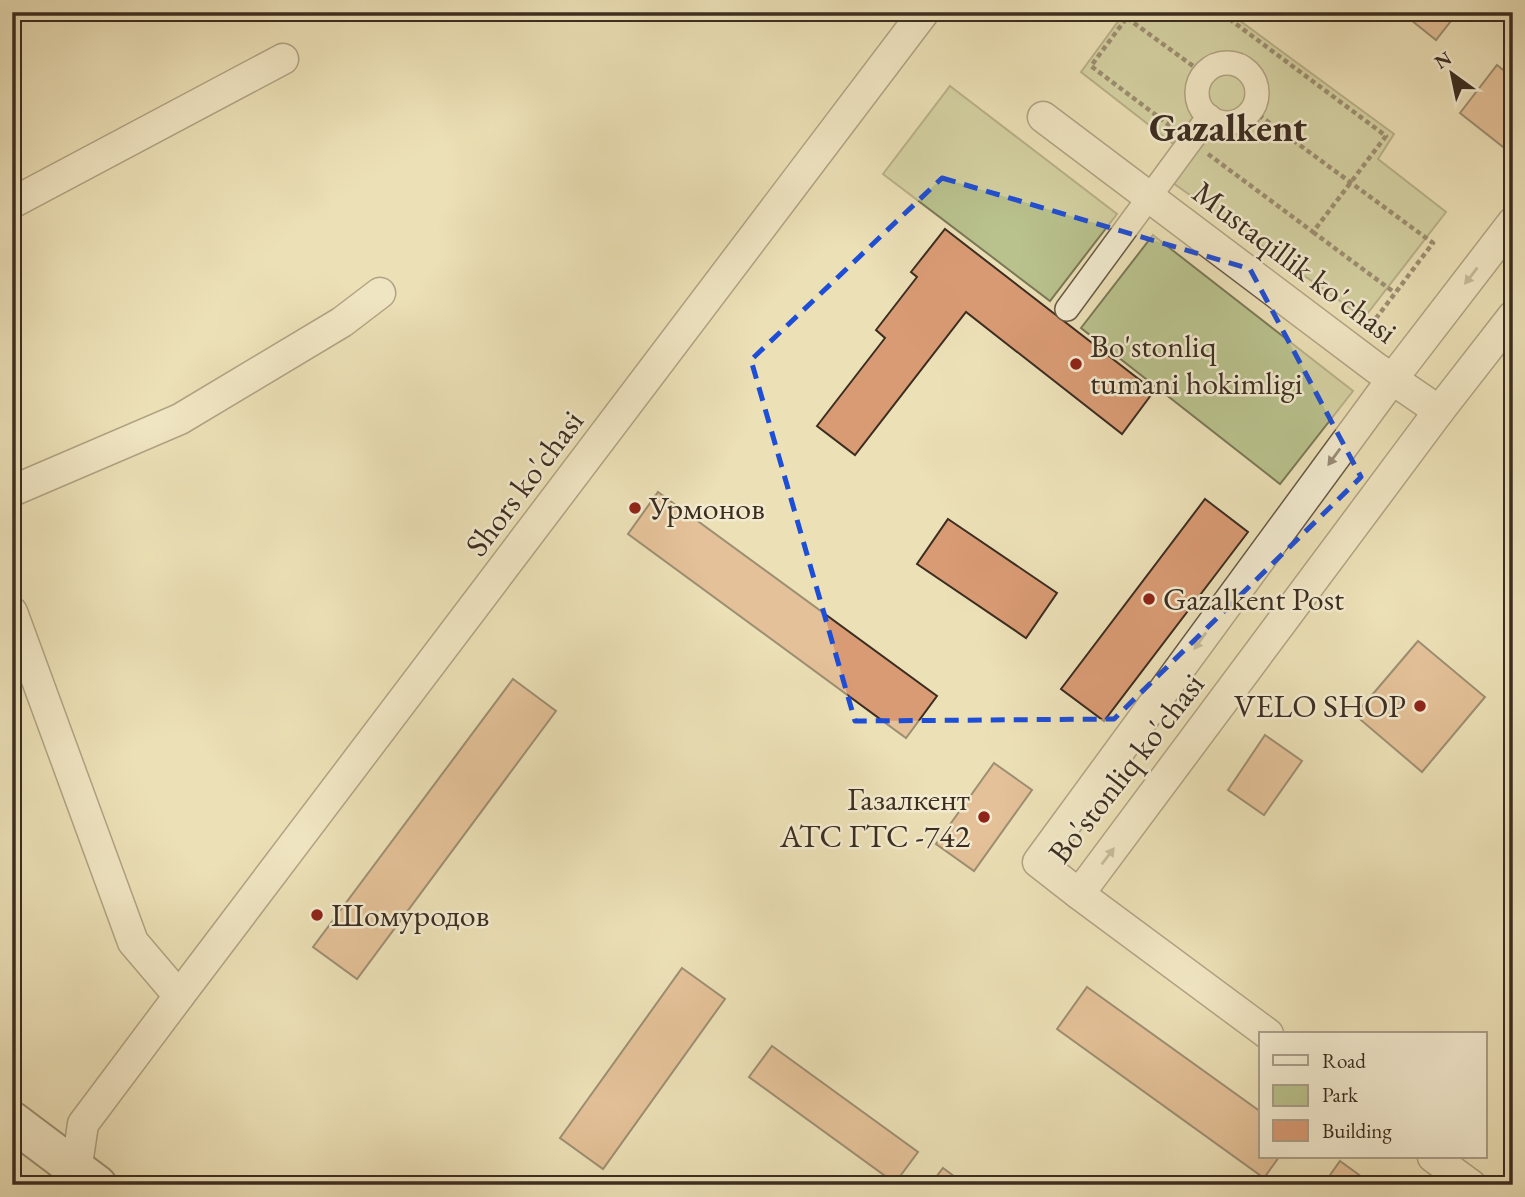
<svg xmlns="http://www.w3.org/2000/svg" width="1525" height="1197" viewBox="0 0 1525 1197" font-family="'EB Garamond',serif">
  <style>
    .green { fill: #b9c28d; stroke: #7a7857; stroke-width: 2 }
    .building { fill: #d99b74; stroke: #3c2d21; stroke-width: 2 }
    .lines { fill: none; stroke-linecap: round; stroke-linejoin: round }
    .pedestrian-casing { stroke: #685a46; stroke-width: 26 }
    .minor-casing { stroke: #685a46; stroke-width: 33 }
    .secondary-casing { stroke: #3c2d21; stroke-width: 42 }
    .path { stroke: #3c2d21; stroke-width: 4.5; stroke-dasharray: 5 3.5; stroke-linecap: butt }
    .pedestrian { stroke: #f3ebd0; stroke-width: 23 }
    .minor { stroke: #f3ebd0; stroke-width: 30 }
    .secondary { stroke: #f3ebd0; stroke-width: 38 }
    .oneway { fill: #988c78 }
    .marked { fill: none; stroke: #1d4ed8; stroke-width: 5; stroke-dasharray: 14 9; stroke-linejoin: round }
    .poi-dot { fill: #8f2418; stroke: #f3ebd0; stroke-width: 2.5 }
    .labels { text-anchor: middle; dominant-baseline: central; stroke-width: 5; stroke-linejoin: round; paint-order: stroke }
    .street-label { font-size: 32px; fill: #3c2d21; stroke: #f3ebd0 }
    .poi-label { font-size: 32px; fill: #3c2d21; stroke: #f3ebd0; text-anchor: start }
    .district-label { font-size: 38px; font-weight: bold; fill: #3c2d21; stroke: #f3ebd0 }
  </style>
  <rect width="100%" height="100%" fill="#ece0b7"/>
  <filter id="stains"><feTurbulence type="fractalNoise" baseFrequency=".00286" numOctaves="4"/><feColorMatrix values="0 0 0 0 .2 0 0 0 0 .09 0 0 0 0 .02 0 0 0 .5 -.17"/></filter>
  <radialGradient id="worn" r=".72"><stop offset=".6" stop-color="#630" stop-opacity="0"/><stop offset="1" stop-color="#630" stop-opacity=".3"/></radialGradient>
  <g class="green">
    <path d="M 1125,12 L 1228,12 L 1394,134 L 1378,159 L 1446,212 L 1364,318 L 1173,183 L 1190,157 L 1081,72 Z"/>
    <path d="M 950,86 L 1117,214 L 1050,301 L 883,174 Z"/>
    <path d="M 1153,235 L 1353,391 L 1280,484 L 1081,328 Z"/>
  </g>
  <g class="building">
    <path d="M 332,12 L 350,12 L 342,21 Z"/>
    <path d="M 1401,12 L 1458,12 L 1436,40 Z"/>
    <path d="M 1497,65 L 1513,78 L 1513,143 L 1507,150 L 1460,113 Z"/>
    <path d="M 945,229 L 1154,391 L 1122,434 L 966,312 L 855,455 L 817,426 L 885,338 L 876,330 L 917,277 L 911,272 Z"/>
    <path d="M 658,492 L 937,696 L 906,738 L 628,534 Z"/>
    <path d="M 1205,499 L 1248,532 L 1104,721 L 1061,689 Z"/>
    <path d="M 948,519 L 1057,593 L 1026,638 L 917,564 Z"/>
    <path d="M 1418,641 L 1485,697 L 1422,772 L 1355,715 Z"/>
    <path d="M 513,679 L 556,711 L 357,979 L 313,947 Z"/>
    <path d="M 1265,735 L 1302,761 L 1264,815 L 1228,790 Z"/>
    <path d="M 994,763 L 1032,790 L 974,871 L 936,844 Z"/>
    <path d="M 682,968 L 725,999 L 603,1169 L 560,1138 Z"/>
    <path d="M 1087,987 L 1261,1112 L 1261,1157 L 1279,1157 L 1264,1178 L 1057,1029 Z"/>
    <path d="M 772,1046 L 918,1152 L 895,1183 L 749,1077 Z"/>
    <path d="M 1340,1161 L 1373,1185 L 1323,1185 Z"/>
    <path d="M 943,1168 L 966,1185 L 930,1185 Z"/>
  </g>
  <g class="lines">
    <g class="pedestrian-casing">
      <g id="pedestrian">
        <circle cx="1227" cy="93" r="30"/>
        <path d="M 1067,309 L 1209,116"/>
      </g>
    </g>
    <g class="minor-casing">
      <g id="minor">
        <path d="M 1043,117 L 1376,368 L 1439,411"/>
        <path d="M 12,203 L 283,59"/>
        <path d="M 1513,222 L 1393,378 L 1038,862 L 1079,894 L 1439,411 L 1513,316"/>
        <path d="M 12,491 L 180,419 L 342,322 L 380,293"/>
        <path d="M 12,612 L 133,942 L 179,996 L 83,1124 L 74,1185"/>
        <path d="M 1079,894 L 1268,1034"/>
        <path d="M 179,996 L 924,12"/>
        <path d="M 1433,1157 L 1471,1185"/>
      </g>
    </g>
    <g class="secondary-casing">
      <path id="secondary" d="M 12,1121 L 97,1185"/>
    </g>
    <g class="path">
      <path d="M 1131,12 L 1091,66 L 1173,128"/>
      <path d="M 1127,18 L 1204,74"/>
      <path d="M 1252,110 L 1433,243 L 1374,321"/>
      <path d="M 1208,154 L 1313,232 L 1386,136 L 1220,12"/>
      <path d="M 1313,232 L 1395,293"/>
    </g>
    <use href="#pedestrian" class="pedestrian"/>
    <use href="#minor" class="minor"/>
    <use href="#secondary" class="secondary"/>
  </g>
  <defs><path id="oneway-solid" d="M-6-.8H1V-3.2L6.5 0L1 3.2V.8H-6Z" transform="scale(1.75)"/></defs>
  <g class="oneway">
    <use href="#oneway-solid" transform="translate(1471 276) rotate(128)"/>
    <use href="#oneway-solid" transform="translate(1334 457) rotate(126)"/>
    <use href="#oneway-solid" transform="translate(1200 641) rotate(126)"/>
    <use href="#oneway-solid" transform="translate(1108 856) rotate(-53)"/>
  </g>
  <path d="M0 0H1525V1197H0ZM 942,178 L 1250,269 L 1361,477 L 1114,719 L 855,721 L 751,360 Z" fill="#ece0b7" fill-opacity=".55" fill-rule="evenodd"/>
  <path class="marked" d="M 942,178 L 1250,269 L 1361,477 L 1114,719 L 855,721 L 751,360 Z"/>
  <g class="poi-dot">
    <circle cx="1076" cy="364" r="7"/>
    <circle cx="635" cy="508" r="7"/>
    <circle cx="1149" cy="599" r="7"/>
    <circle cx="1420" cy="706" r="7"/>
    <circle cx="984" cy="817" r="7"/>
    <circle cx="317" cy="915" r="7"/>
  </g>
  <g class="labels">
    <g class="street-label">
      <text transform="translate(1295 262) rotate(37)">Mustaqillik ko'chasi</text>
      <text transform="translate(524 483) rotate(-53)">Shors ko'chasi</text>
      <text transform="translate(1126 768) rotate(-52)">Bo'stonliq ko'chasi</text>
    </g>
    <g class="poi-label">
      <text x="1090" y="346">Bo'stonliq<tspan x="1090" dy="37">tumani hokimligi</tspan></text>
      <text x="649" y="508">Урмонов</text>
      <text x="1163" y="599">Gazalkent Post</text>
      <text x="1406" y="706" text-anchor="end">VELO SHOP</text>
      <text x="970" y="799" text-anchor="end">Газалкент<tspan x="970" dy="37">АТС ГТС -742</tspan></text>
      <text x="331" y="915">Шомуродов</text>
    </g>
    <g class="district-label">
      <text x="1228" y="127">Gazalkent</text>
    </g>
  </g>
  <rect width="1525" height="1197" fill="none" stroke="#ece0b7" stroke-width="42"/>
  <rect x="14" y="14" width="1497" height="1169" fill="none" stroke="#3c2d21" stroke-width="3.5"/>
  <rect x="21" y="21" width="1483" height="1155" fill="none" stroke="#3c2d21" stroke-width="2"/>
  <rect x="1259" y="1032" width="228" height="126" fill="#f3ebd0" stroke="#aa9f8a" stroke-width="2"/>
  <rect x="1273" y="1055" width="35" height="10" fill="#f3ebd0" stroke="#aa9f8a" stroke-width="2"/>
  <text x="1322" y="1068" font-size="21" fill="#3c2d21">Road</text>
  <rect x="1273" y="1085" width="35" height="21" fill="#b9c28d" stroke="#aa9f8a" stroke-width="2"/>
  <text x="1322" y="1102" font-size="21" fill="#3c2d21">Park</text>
  <rect x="1273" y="1120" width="35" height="21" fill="#d99b74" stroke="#aa9f8a" stroke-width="2"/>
  <text x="1322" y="1138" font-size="21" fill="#3c2d21">Building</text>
  <g transform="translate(1452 74) rotate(327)" stroke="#f3ebd0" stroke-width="5" paint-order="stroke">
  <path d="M0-5L12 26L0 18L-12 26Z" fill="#3c2d21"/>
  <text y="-10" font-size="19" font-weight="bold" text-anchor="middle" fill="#3c2d21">N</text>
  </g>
  <rect width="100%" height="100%" filter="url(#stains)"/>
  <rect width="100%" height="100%" fill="url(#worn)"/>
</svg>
